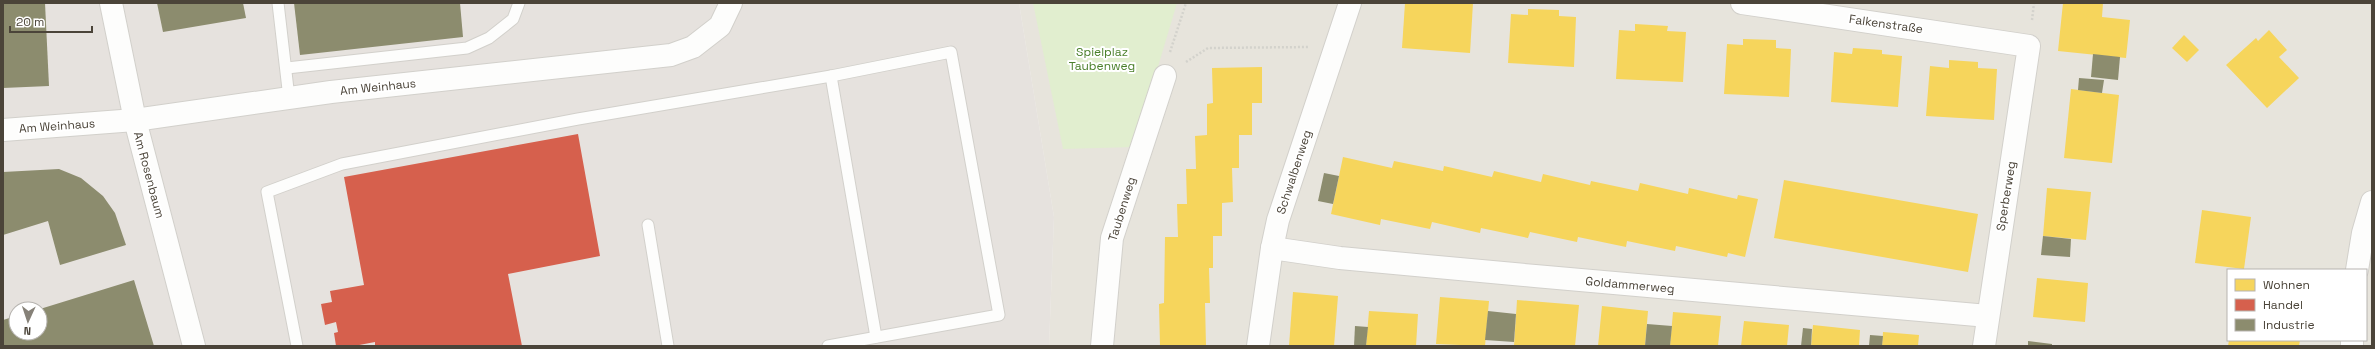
<svg xmlns="http://www.w3.org/2000/svg" width="2375" height="349" viewBox="0 0 2375 349" font-family="'Space Grotesk',sans-serif">
  <style>
    .residential { fill: #e7e4dc; fill-rule: evenodd }
    .industrial { fill: #e6e2de; fill-rule: evenodd }
    .green { fill: #e1eecf }
    .homes { fill: #f6d55c }
    .shops { fill: #d6604d }
    .industry { fill: #8c8c6e }
    .lines { fill: none; stroke-linecap: round; stroke-linejoin: round }
    .service-casing { stroke: #d2d0cb; stroke-width: 13 }
    .minor-casing { stroke: #d2d0cb; stroke-width: 24 }
    .path { stroke: #d3d2cc; stroke-width: 2.5; stroke-dasharray: 2 2; stroke-linecap: butt }
    .service { stroke: #fdfdfc; stroke-width: 11 }
    .minor { stroke: #fdfdfc; stroke-width: 22 }
    .labels { text-anchor: middle; dominant-baseline: central; stroke-width: 4; stroke-linejoin: round; paint-order: stroke }
    .street-label { font-size: 12px; fill: #4b4439; stroke: #fff }
    .park-label { font-size: 12px; fill: #4a7f2a; stroke: #fff }
  </style>
  <rect width="100%" height="100%" fill="#f4f2ee"/>
  <path class="residential" d="M 1019,3 L 2372,3 L 2372,346 L 1049,346 L 1054,217 ZM 2228,270 L 2366,270 L 2366,340 L 2228,340 Z"/>
  <path class="industrial" d="M 3,3 L 1019,3 L 1054,217 L 1049,346 L 3,346 ZM 16,309 L 40,309 L 40,333 L 16,333 Z"/>
  <path class="green" d="M 1033,3 L 1177,3 L 1134,147 L 1063,149 Z"/>
  <g class="homes">
    <path d="M 1405,3 L 1473,3 L 1470,53 L 1402,48 Z"/>
    <path d="M 2063,3 L 2103,3 L 2102,17 L 2130,20 L 2126,58 L 2058,51 Z"/>
    <path d="M 1528,9 L 1559,10 L 1559,16 L 1576,17 L 1574,67 L 1508,63 L 1511,14 L 1528,15 Z"/>
    <path d="M 1635,24 L 1668,26 L 1667,31 L 1686,32 L 1683,82 L 1616,79 L 1619,30 L 1635,31 Z"/>
    <path d="M 2269,30 L 2287,50 L 2279,57 L 2299,78 L 2267,108 L 2226,65 L 2256,38 L 2258,41 Z"/>
    <path d="M 2184,35 L 2199,50 L 2187,62 L 2172,48 Z"/>
    <path d="M 1743,39 L 1776,40 L 1776,48 L 1791,49 L 1789,97 L 1724,94 L 1727,44 L 1743,45 Z"/>
    <path d="M 1853,48 L 1882,50 L 1882,54 L 1902,56 L 1898,107 L 1831,102 L 1834,52 L 1852,54 Z"/>
    <path d="M 1949,60 L 1978,62 L 1978,68 L 1997,69 L 1994,120 L 1926,116 L 1930,66 L 1949,68 Z"/>
    <path d="M 1262,67 L 1262,103 L 1252,103 L 1252,135 L 1239,135 L 1239,168 L 1232,168 L 1233,202 L 1222,203 L 1222,236 L 1213,236 L 1213,268 L 1209,268 L 1210,303 L 1205,303 L 1206,346 L 1160,346 L 1159,304 L 1164,303 L 1165,237 L 1178,237 L 1177,204 L 1187,204 L 1186,169 L 1196,169 L 1195,136 L 1207,135 L 1207,104 L 1213,103 L 1212,68 Z"/>
    <path d="M 2071,89 L 2119,95 L 2112,163 L 2064,158 Z"/>
    <path d="M 1343,157 L 1392,168 L 1394,161 L 1443,171 L 1444,166 L 1492,177 L 1494,171 L 1541,182 L 1543,174 L 1590,185 L 1591,181 L 1638,191 L 1640,183 L 1688,194 L 1689,188 L 1737,199 L 1738,195 L 1758,199 L 1745,257 L 1728,253 L 1727,257 L 1676,246 L 1675,251 L 1627,241 L 1626,247 L 1578,237 L 1577,242 L 1530,232 L 1528,238 L 1481,228 L 1480,233 L 1432,222 L 1430,229 L 1381,219 L 1380,225 L 1331,214 Z"/>
    <path d="M 1784,180 L 1978,214 L 1968,272 L 1774,238 Z"/>
    <path d="M 2047,188 L 2091,192 L 2086,240 L 2043,236 Z"/>
    <path d="M 2202,210 L 2251,217 L 2244,269 L 2195,263 Z"/>
    <path d="M 2037,278 L 2088,283 L 2085,322 L 2033,317 Z"/>
    <path d="M 1293,292 L 1338,296 L 1334,346 L 1289,346 Z"/>
    <path d="M 1440,297 L 1489,301 L 1485,346 L 1436,344 Z"/>
    <path d="M 1517,300 L 1579,305 L 1575,346 L 1514,346 Z"/>
    <path d="M 1602,306 L 1648,311 L 1645,346 L 1598,346 Z"/>
    <path d="M 1369,311 L 1418,314 L 1416,346 L 1366,346 Z"/>
    <path d="M 1673,312 L 1721,316 L 1718,346 L 1670,346 Z"/>
    <path d="M 1744,321 L 1789,325 L 1787,346 L 1741,346 Z"/>
    <path d="M 1813,325 L 1860,330 L 1859,346 L 1811,346 Z"/>
    <path d="M 1883,332 L 1919,335 L 1918,346 L 1882,346 Z"/>
    <path d="M 2229,340 L 2300,340 L 2299,346 L 2228,346 Z"/>
  </g>
  <path class="shops" d="M 578,134 L 600,256 L 508,274 L 522,346 L 375,346 L 375,342 L 354,346 L 336,346 L 334,333 L 338,332 L 336,322 L 325,325 L 321,304 L 332,302 L 330,291 L 364,285 L 344,177 Z"/>
  <g class="industry">
    <path d="M 3,3 L 45,3 L 49,86 L 3,88 Z"/>
    <path d="M 157,3 L 243,3 L 246,18 L 163,32 Z"/>
    <path d="M 294,3 L 460,3 L 463,37 L 300,55 Z"/>
    <path d="M 2093,54 L 2120,57 L 2118,80 L 2091,77 Z"/>
    <path d="M 2079,78 L 2104,80 L 2102,93 L 2078,90 Z"/>
    <path d="M 59,169 L 81,178 L 103,196 L 115,213 L 126,245 L 60,265 L 48,221 L 3,235 L 3,172 Z"/>
    <path d="M 1324,173 L 1339,176 L 1333,204 L 1318,201 Z"/>
    <path d="M 2043,236 L 2071,239 L 2070,257 L 2041,255 Z"/>
    <path d="M 134,280 L 154,346 L 3,346 L 3,320 L 16,316 L 16,333 L 40,333 L 40,309 Z"/>
    <path d="M 1488,311 L 1516,314 L 1514,342 L 1485,340 Z"/>
    <path d="M 1647,324 L 1672,326 L 1670,346 L 1645,346 Z"/>
    <path d="M 1355,326 L 1368,327 L 1366,346 L 1354,346 Z"/>
    <path d="M 1803,328 L 1812,329 L 1811,346 L 1801,346 Z"/>
    <path d="M 1870,335 L 1883,336 L 1882,346 L 1869,346 Z"/>
    <path d="M 2028,341 L 2052,344 L 2052,346 L 2028,346 Z"/>
  </g>
  <g class="lines">
    <g class="service-casing">
      <g id="service">
        <path d="M 278,3 L 289,98"/>
        <path d="M 287,68 L 467,48 L 489,38 L 513,19 L 519,3"/>
        <path d="M 831,76 L 876,337"/>
        <path d="M 648,225 L 668,346"/>
        <path d="M 297,346 L 267,192 L 342,164 L 578,119 L 831,76 L 951,52 L 999,315 L 828,346"/>
      </g>
    </g>
    <g class="minor-casing">
      <g id="minor">
        <path d="M 111,3 L 135,120 L 194,346"/>
        <path d="M 1742,3 L 2029,46 L 1984,346"/>
        <path d="M 3,130 L 135,120 L 331,92 L 671,55 L 693,47 L 720,26 L 731,3"/>
        <path d="M 1272,248 L 1340,258 L 1535,276 L 1988,316"/>
        <path d="M 2357,270 L 2363,233 L 2372,202"/>
        <path d="M 1102,346 L 1112,238 L 1165,76"/>
        <path d="M 1258,346 L 1272,248 L 1278,220 L 1350,3"/>
        <path d="M 2352,346 L 2352,340"/>
      </g>
    </g>
    <g class="path">
      <path d="M 2032,20 L 2034,3"/>
      <path d="M 1170,52 L 1186,3"/>
      <path d="M 1186,62 L 1208,48 L 1309,47"/>
    </g>
    <use href="#service" class="service"/>
    <use href="#minor" class="minor"/>
  </g>
  <g class="labels">
    <g class="street-label">
      <text transform="translate(1886 24) rotate(8)">Falkenstraße</text>
      <text transform="translate(378 87) rotate(-6)">Am Weinhaus</text>
      <text transform="translate(57 126) rotate(-4)">Am Weinhaus</text>
      <text transform="translate(1294 172) rotate(-72)">Schwalbenweg</text>
      <text transform="translate(149 175) rotate(75)">Am Rosenbaum</text>
      <text transform="translate(2006 196) rotate(-81)">Sperberweg</text>
      <text transform="translate(1122 209) rotate(-73)">Taubenweg</text>
      <text transform="translate(1630 285) rotate(5)">Goldammerweg</text>
    </g>
    <g class="park-label">
      <text x="1102" y="52">Spielplaz<tspan x="1102" dy="14">Taubenweg</tspan></text>
    </g>
  </g>
  <rect width="2375" height="349" fill="none" stroke="#4b4439" stroke-width="8"/>
  <rect x="2227" y="269" width="140" height="72" fill="#ffffff" stroke="#b7b4b0"/>
  <rect x="2235" y="279" width="20" height="12" fill="#f6d55c" stroke="#b7b4b0"/>
  <text x="2263" y="289" font-size="12" fill="#4b4439">Wohnen</text>
  <rect x="2235" y="299" width="20" height="12" fill="#d6604d" stroke="#b7b4b0"/>
  <text x="2263" y="309" font-size="12" fill="#4b4439">Handel</text>
  <rect x="2235" y="319" width="20" height="12" fill="#8c8c6e" stroke="#b7b4b0"/>
  <text x="2263" y="329" font-size="12" fill="#4b4439">Industrie</text>
  <g transform="translate(28 321) rotate(183)"><circle r="19" fill="#ffffff" stroke="#b7b4b0"/>
  <path d="M0-3L7 15L0 10L-7 15Z" fill="#868178"/>
  <text y="-6" font-size="11" font-weight="bold" text-anchor="middle" fill="#4b4439">N</text>
  </g>
  <path d="M10 26v6h82v-6" fill="none" stroke="#4b4439" stroke-width="2"/>
  <text x="16" y="26" font-size="12" fill="#4b4439" stroke="#ffffff" stroke-width="3" paint-order="stroke">20 m</text>
</svg>
